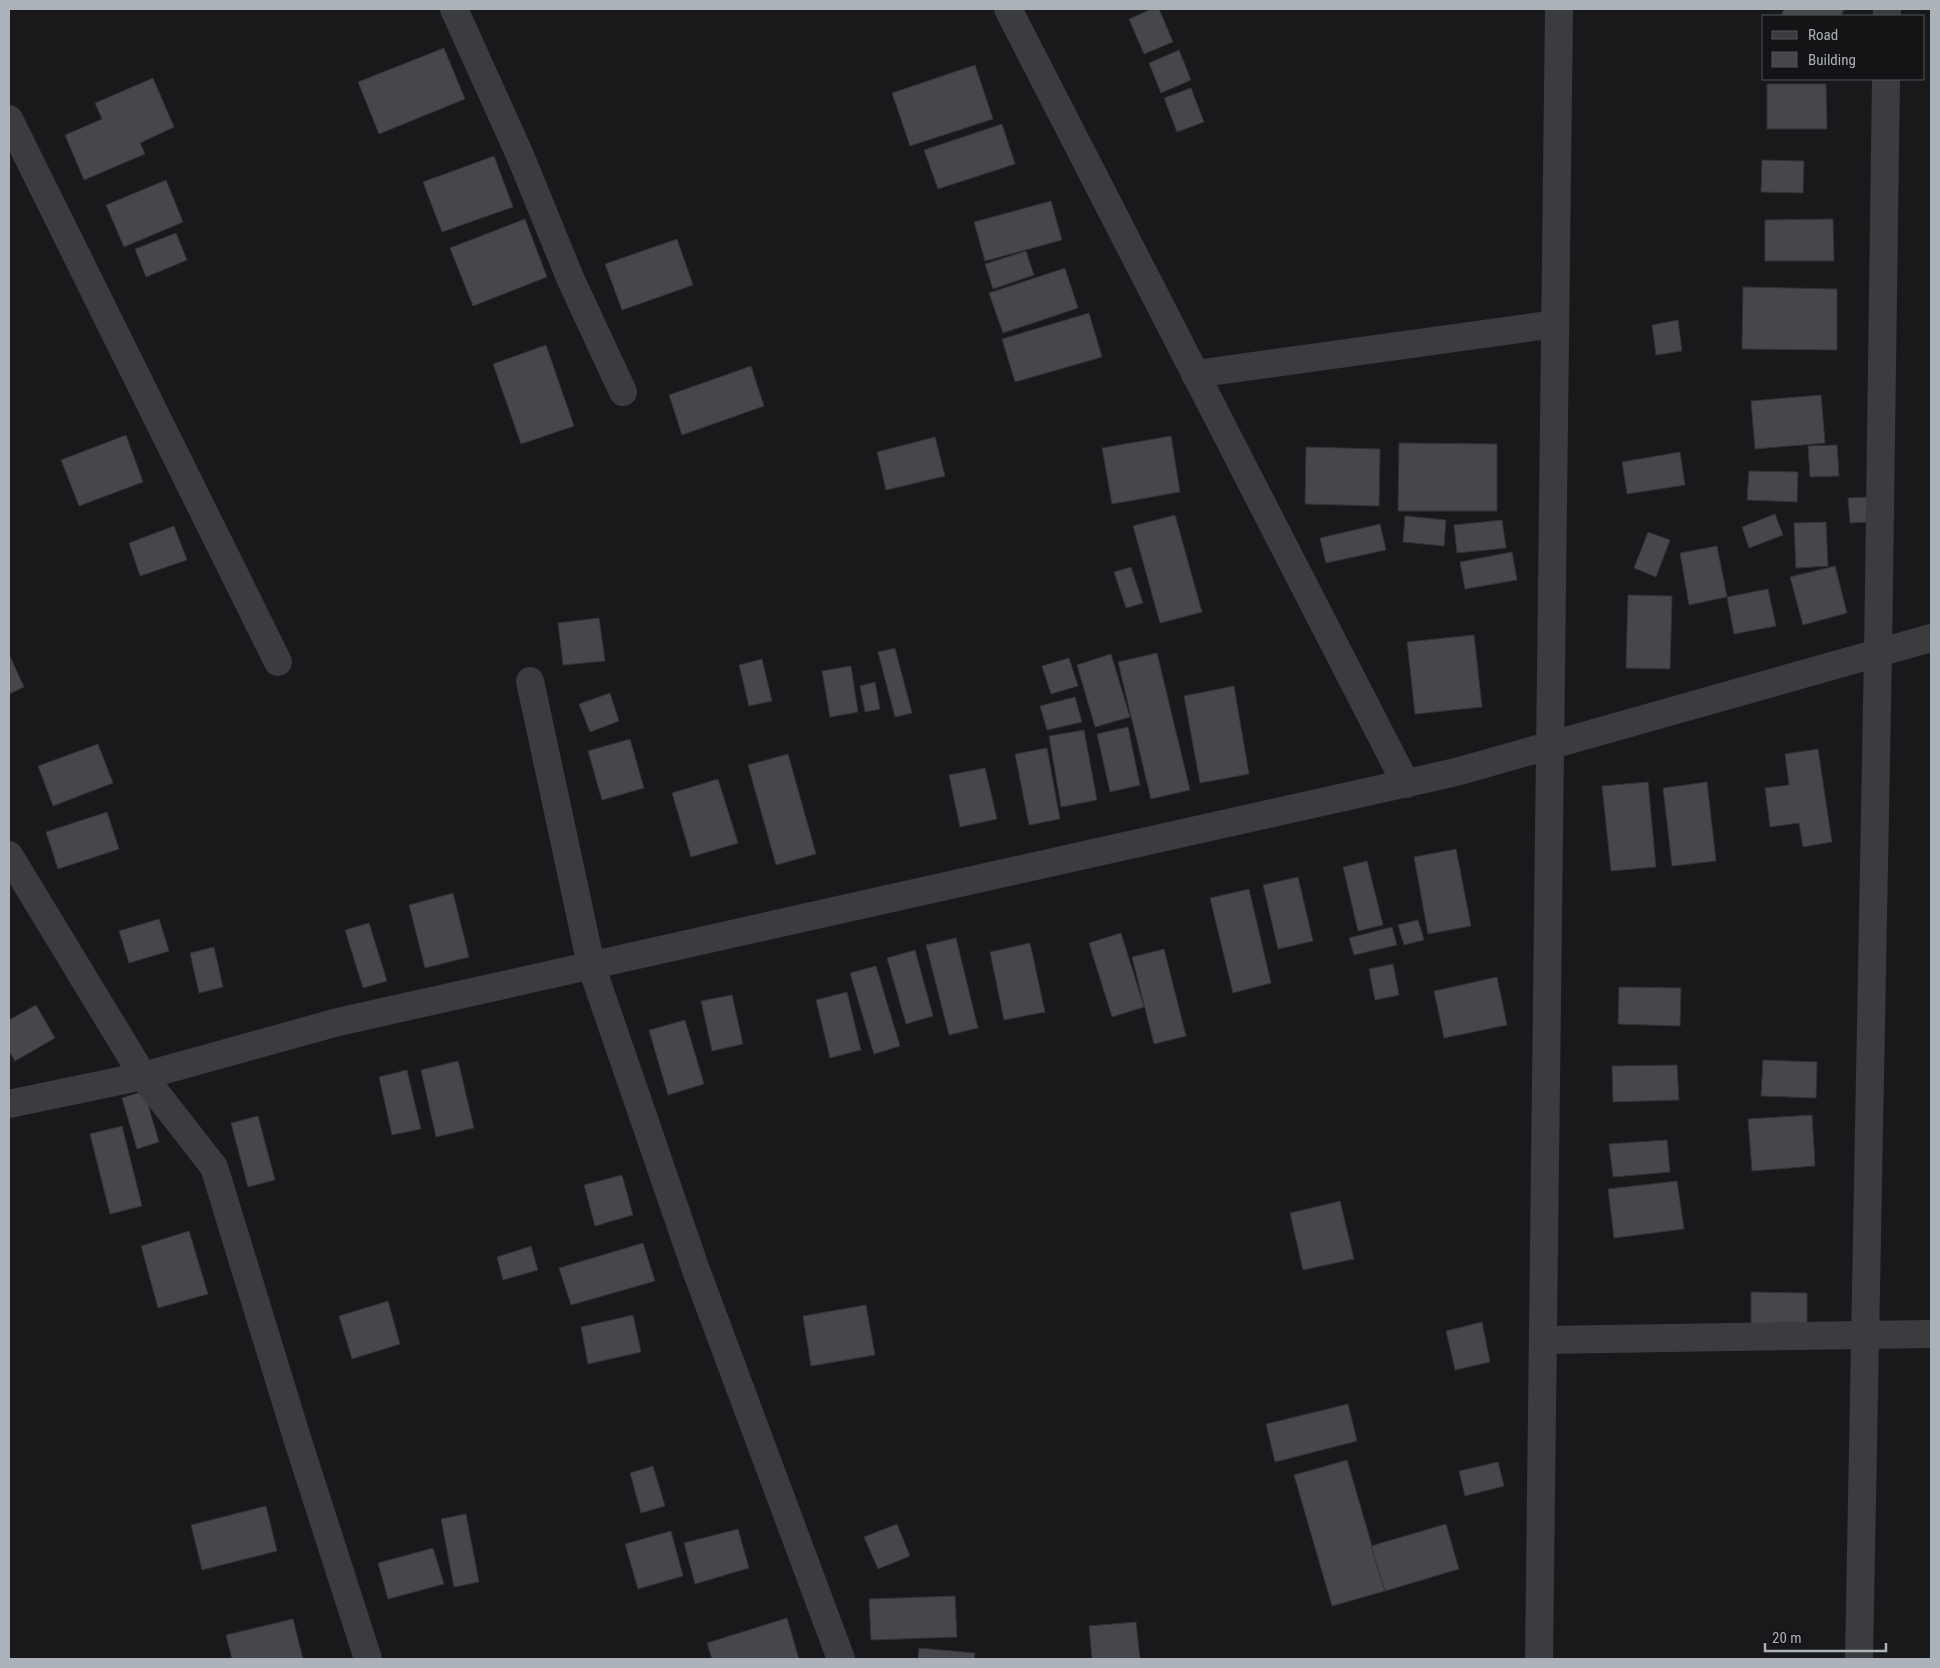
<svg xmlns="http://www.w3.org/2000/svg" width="1940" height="1668" viewBox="0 0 1940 1668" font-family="'Roboto Condensed',sans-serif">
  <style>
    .building { fill: #46474b; stroke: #333337 }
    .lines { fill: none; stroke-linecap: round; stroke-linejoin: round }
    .street { stroke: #3a3c3f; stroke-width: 28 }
  </style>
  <rect width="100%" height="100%" fill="#19191b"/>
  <g class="building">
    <path d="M 1152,9 L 1159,9 L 1173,42 L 1144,54 L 1129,19 Z"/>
    <path d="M 1784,9 L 1844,9 L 1841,16 L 1781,16 Z"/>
    <path d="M 444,48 L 465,99 L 379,134 L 358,82 Z"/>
    <path d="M 1179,50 L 1191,80 L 1161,93 L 1149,63 Z"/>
    <path d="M 975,65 L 993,119 L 910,146 L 892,93 Z"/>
    <path d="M 153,78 L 174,127 L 140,143 L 145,154 L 84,180 L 65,135 L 102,119 L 95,103 Z"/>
    <path d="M 1767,84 L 1826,84 L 1827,129 L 1767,129 Z"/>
    <path d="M 1191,88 L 1204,122 L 1177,132 L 1164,98 Z"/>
    <path d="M 1002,124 L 1015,164 L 938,189 L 924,150 Z"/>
    <path d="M 494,156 L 513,207 L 442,232 L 423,182 Z"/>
    <path d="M 1762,160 L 1804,161 L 1803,193 L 1761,192 Z"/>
    <path d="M 166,180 L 183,222 L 124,247 L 106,205 Z"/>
    <path d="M 1051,201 L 1062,240 L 985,261 L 974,222 Z"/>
    <path d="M 525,219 L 547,277 L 473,306 L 450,248 Z"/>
    <path d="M 1833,219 L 1834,261 L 1765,261 L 1765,220 Z"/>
    <path d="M 176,233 L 187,260 L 146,277 L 135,249 Z"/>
    <path d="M 677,239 L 693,285 L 622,310 L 605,264 Z"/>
    <path d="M 1026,251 L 1034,275 L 993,289 L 985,264 Z"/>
    <path d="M 1065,268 L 1078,308 L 1003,333 L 989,293 Z"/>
    <path d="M 1743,287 L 1837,289 L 1837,350 L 1742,349 Z"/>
    <path d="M 1089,313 L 1102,357 L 1015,382 L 1002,339 Z"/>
    <path d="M 1678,320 L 1682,351 L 1656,355 L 1652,325 Z"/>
    <path d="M 546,345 L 574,426 L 521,444 L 493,364 Z"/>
    <path d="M 751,366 L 764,406 L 682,435 L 669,395 Z"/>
    <path d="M 1821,395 L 1825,443 L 1755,449 L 1751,401 Z"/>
    <path d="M 126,435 L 143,482 L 79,506 L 61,460 Z"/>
    <path d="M 1171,436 L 1180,492 L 1112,504 L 1102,448 Z"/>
    <path d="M 935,437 L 945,476 L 886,490 L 877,452 Z"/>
    <path d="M 1399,443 L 1497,444 L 1497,511 L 1398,511 Z"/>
    <path d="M 1837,445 L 1839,476 L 1810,477 L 1808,446 Z"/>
    <path d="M 1306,447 L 1380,449 L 1379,506 L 1305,504 Z"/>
    <path d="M 1680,452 L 1685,485 L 1627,494 L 1622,462 Z"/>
    <path d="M 1749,471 L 1798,472 L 1797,502 L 1747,500 Z"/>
    <path d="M 1869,497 L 1871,522 L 1850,523 L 1848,498 Z"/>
    <path d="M 1775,514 L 1783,535 L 1749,548 L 1742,527 Z"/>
    <path d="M 1175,515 L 1202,612 L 1160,623 L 1133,526 Z"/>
    <path d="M 1405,516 L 1446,520 L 1444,546 L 1403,542 Z"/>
    <path d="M 1502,520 L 1506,548 L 1457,553 L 1454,525 Z"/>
    <path d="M 1826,522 L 1828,566 L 1796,568 L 1794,523 Z"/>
    <path d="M 1380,524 L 1386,550 L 1326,563 L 1320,538 Z"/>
    <path d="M 174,526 L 187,560 L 140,576 L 129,543 Z"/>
    <path d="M 1648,532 L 1670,540 L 1656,577 L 1634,568 Z"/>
    <path d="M 1717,546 L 1727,597 L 1689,605 L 1680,553 Z"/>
    <path d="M 1512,552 L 1517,580 L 1465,589 L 1460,562 Z"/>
    <path d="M 1835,566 L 1847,613 L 1803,625 L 1790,577 Z"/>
    <path d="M 1131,567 L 1143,603 L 1126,608 L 1114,572 Z"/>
    <path d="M 1768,589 L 1776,626 L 1734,634 L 1727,597 Z"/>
    <path d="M 1628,595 L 1672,596 L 1670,669 L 1626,668 Z"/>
    <path d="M 599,618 L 605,661 L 563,665 L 558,623 Z"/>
    <path d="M 1474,635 L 1482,707 L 1415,714 L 1407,642 Z"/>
    <path d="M 895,648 L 912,713 L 895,717 L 878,652 Z"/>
    <path d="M 1157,653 L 1190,790 L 1151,799 L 1118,662 Z"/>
    <path d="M 9,654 L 24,687 L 9,694 Z"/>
    <path d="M 1111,654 L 1130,717 L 1095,727 L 1077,665 Z"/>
    <path d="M 1069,658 L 1078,686 L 1051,694 L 1042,666 Z"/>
    <path d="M 762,659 L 772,701 L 749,706 L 739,665 Z"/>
    <path d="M 851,666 L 858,712 L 830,717 L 822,671 Z"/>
    <path d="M 875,682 L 880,709 L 865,712 L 860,686 Z"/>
    <path d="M 1234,686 L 1249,774 L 1200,783 L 1184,696 Z"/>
    <path d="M 610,693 L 619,721 L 590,732 L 579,704 Z"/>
    <path d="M 1075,697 L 1082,722 L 1047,730 L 1040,706 Z"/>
    <path d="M 1128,727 L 1140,785 L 1110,792 L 1097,734 Z"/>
    <path d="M 1084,730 L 1097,800 L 1061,807 L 1049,736 Z"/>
    <path d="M 630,739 L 644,788 L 602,800 L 588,751 Z"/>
    <path d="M 98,744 L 113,783 L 53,806 L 38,766 Z"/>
    <path d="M 1047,748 L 1060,819 L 1029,825 L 1015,754 Z"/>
    <path d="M 1818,749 L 1832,842 L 1803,847 L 1799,823 L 1770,827 L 1765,788 L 1789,785 L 1785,754 Z"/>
    <path d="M 788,754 L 816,854 L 776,865 L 748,765 Z"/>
    <path d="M 985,768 L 997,819 L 960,827 L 949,775 Z"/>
    <path d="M 718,779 L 738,843 L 691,857 L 672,793 Z"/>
    <path d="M 1648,782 L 1656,867 L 1611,871 L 1602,786 Z"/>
    <path d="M 1707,782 L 1716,861 L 1672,866 L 1663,788 Z"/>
    <path d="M 107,812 L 119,849 L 58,869 L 46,832 Z"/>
    <path d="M 1456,849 L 1471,926 L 1428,934 L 1414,857 Z"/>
    <path d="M 1367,861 L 1383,925 L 1358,931 L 1343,867 Z"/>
    <path d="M 1298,877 L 1313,941 L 1278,949 L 1263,885 Z"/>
    <path d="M 1249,889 L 1271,983 L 1233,993 L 1210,898 Z"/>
    <path d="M 453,893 L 469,957 L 425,968 L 409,905 Z"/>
    <path d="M 159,919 L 169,951 L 129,963 L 119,931 Z"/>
    <path d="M 1418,920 L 1424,940 L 1404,945 L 1398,925 Z"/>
    <path d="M 369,923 L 387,981 L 363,988 L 345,930 Z"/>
    <path d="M 1392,927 L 1397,945 L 1354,955 L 1349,938 Z"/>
    <path d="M 1121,933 L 1144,1007 L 1112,1017 L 1089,943 Z"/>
    <path d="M 956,938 L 978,1028 L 949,1035 L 926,945 Z"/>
    <path d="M 1030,943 L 1045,1012 L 1004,1020 L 990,952 Z"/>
    <path d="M 214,947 L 223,987 L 199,993 L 190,953 Z"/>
    <path d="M 1164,949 L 1186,1036 L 1154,1044 L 1132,957 Z"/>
    <path d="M 915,950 L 933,1016 L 906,1024 L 887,958 Z"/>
    <path d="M 1393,964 L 1399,995 L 1375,1000 L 1369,969 Z"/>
    <path d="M 876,966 L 900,1046 L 874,1054 L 850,973 Z"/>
    <path d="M 1497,977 L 1507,1025 L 1444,1038 L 1434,991 Z"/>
    <path d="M 1619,987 L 1681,988 L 1680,1026 L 1618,1024 Z"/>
    <path d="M 847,992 L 861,1050 L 830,1058 L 816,1000 Z"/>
    <path d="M 732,995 L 743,1044 L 712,1051 L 701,1001 Z"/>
    <path d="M 36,1005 L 55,1038 L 15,1061 L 9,1051 L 9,1020 Z"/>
    <path d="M 685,1020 L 704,1084 L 668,1095 L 649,1030 Z"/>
    <path d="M 1763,1060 L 1817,1062 L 1816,1098 L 1761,1096 Z"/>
    <path d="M 458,1061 L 474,1128 L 436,1137 L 421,1070 Z"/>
    <path d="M 1677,1065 L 1679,1100 L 1613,1102 L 1612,1066 Z"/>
    <path d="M 407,1070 L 421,1129 L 392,1135 L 379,1077 Z"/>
    <path d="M 144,1091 L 159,1142 L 137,1149 L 122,1098 Z"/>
    <path d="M 1812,1115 L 1815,1166 L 1752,1171 L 1748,1119 Z"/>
    <path d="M 258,1116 L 275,1180 L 248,1187 L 231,1123 Z"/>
    <path d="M 122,1126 L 142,1206 L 110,1214 L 90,1134 Z"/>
    <path d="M 1667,1140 L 1670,1172 L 1613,1177 L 1609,1144 Z"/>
    <path d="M 622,1175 L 633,1215 L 595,1226 L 584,1185 Z"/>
    <path d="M 1677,1181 L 1684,1229 L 1614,1238 L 1608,1189 Z"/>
    <path d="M 1340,1201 L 1354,1259 L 1303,1270 L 1290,1213 Z"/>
    <path d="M 189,1231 L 208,1294 L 158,1308 L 141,1246 Z"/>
    <path d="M 643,1243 L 655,1281 L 571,1305 L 559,1268 Z"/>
    <path d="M 531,1246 L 538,1270 L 503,1280 L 497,1257 Z"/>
    <path d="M 1751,1292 L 1807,1293 L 1807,1327 L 1751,1326 Z"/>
    <path d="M 388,1301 L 400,1344 L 352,1359 L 339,1316 Z"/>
    <path d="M 866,1305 L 875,1355 L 811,1366 L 803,1316 Z"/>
    <path d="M 633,1315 L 641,1352 L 588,1364 L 581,1327 Z"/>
    <path d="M 1482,1322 L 1490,1362 L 1455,1370 L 1446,1331 Z"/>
    <path d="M 1348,1404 L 1357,1441 L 1275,1462 L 1266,1424 Z"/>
    <path d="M 1347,1460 L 1385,1591 L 1332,1606 L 1294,1475 Z"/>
    <path d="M 1498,1462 L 1504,1486 L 1465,1496 L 1459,1471 Z"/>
    <path d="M 653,1466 L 665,1506 L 641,1513 L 630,1473 Z"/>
    <path d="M 266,1506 L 277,1551 L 202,1570 L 191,1525 Z"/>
    <path d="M 466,1514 L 479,1582 L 454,1587 L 441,1519 Z"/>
    <path d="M 897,1524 L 910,1556 L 878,1569 L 864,1537 Z"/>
    <path d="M 1446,1524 L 1459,1569 L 1385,1591 L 1371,1546 Z"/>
    <path d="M 738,1529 L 749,1568 L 695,1584 L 684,1543 Z"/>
    <path d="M 671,1531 L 683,1576 L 638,1589 L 625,1544 Z"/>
    <path d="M 433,1548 L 444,1584 L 388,1599 L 378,1563 Z"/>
    <path d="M 955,1596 L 957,1637 L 871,1640 L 869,1599 Z"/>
    <path d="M 787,1618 L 799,1659 L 712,1659 L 707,1643 Z"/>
    <path d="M 293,1619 L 303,1659 L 232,1659 L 226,1635 Z"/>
    <path d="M 1136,1622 L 1140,1659 L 1092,1659 L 1089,1626 Z"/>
    <path d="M 919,1648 L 975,1653 L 974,1659 L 918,1659 Z"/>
  </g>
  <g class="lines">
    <g class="street">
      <path d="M 454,9 L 519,153 L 571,280 L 623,392"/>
      <path d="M 1008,9 L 1406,784"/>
      <path d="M 1887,16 L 1887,9"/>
      <path d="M 9,119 L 278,662"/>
      <path d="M 1195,374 L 1555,324"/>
      <path d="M 530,681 L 591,965 L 696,1270 L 841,1659"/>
      <path d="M 9,855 L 143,1076 L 214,1167 L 297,1438 L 368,1659"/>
      <path d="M 9,1104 L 143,1076 L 338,1022 L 1456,772 L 1931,638"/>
      <path d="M 1543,1340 L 1931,1334"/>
      <path d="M 1539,1659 L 1559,9"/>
      <path d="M 1859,1659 L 1878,653 L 1886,79"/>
    </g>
  </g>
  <rect width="1940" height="1668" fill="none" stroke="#acb2b9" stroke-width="20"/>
  <rect x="1762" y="15" width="162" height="65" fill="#141416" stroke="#515357"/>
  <rect x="1772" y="31" width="25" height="8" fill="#3a3c3f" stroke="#515357"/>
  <text x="1808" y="40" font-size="15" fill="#acb2b9">Road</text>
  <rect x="1772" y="52" width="25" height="15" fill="#46474b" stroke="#515357"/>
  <text x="1808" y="65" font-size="15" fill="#acb2b9">Building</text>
  <path d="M1765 1643v8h121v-8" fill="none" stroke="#acb2b9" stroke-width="2.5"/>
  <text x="1772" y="1643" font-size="15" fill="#acb2b9" stroke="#141416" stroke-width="4" paint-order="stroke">20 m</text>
</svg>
